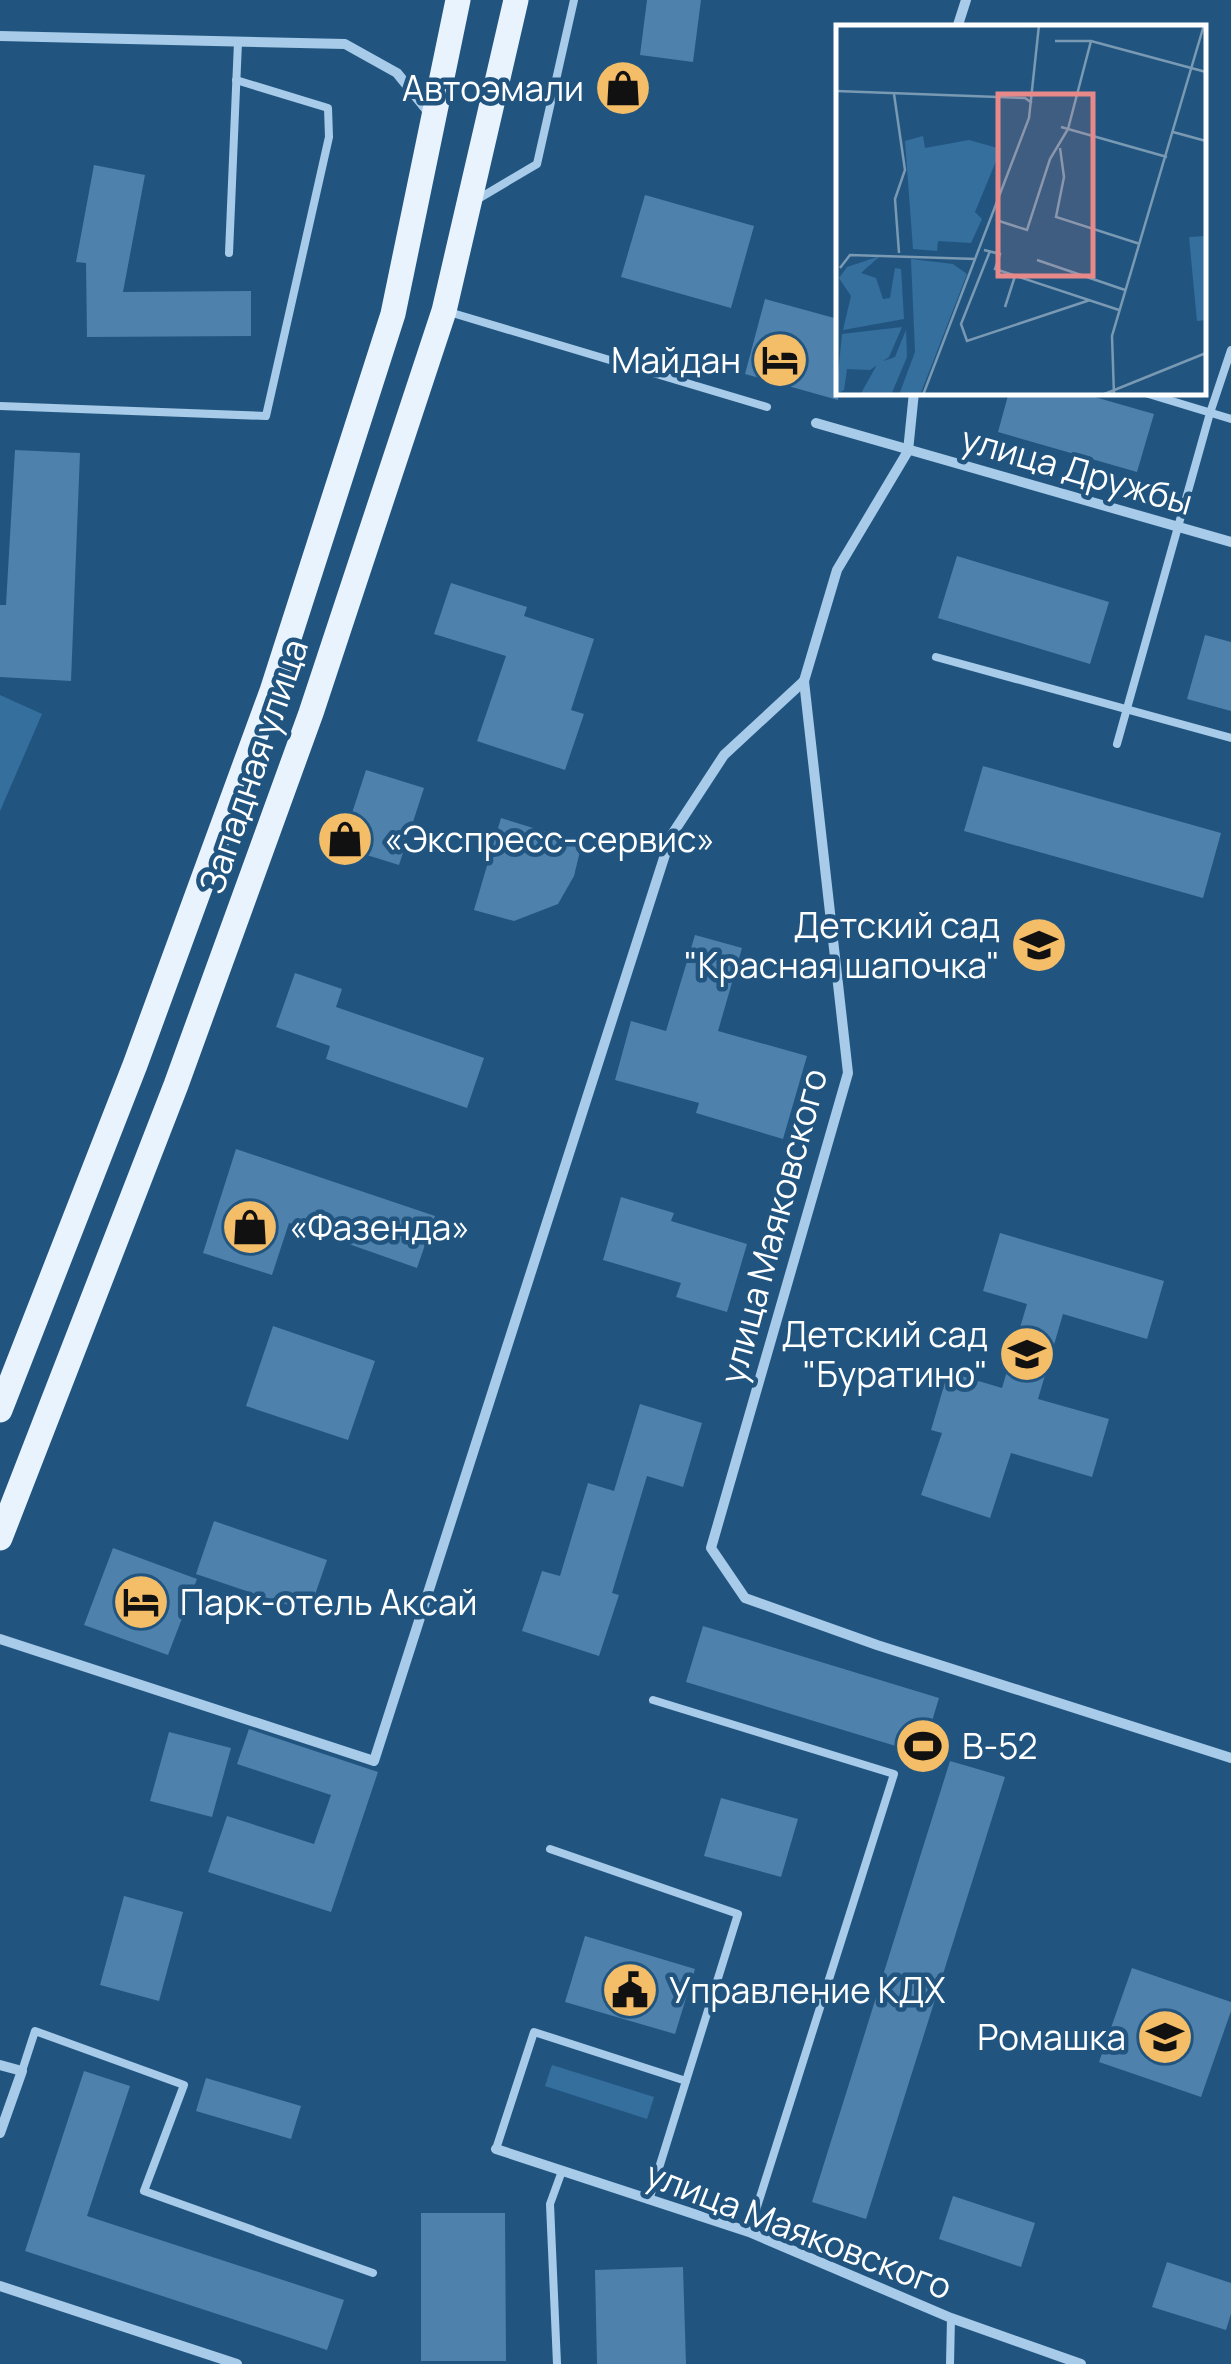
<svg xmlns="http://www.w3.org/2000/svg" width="1231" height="2364" viewBox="0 0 1231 2364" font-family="Manrope,sans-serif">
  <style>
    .green { fill: #356f9e }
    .building { fill: #4e81ac }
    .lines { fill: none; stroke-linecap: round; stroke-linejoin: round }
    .lane { stroke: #a7cbe8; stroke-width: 8 }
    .street { stroke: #a7cbe8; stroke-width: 10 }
    .primary { stroke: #e9f3fd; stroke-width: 25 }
    .labels { text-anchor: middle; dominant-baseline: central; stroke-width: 9; stroke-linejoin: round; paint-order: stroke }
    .poi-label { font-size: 35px; fill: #fff; stroke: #215580; text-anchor: end }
    .street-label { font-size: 35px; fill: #fff; stroke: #215580 }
    .inset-road { fill: none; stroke: #7a99b3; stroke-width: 2.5 }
    .view { fill: #e88989; fill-opacity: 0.15; stroke: #e88989; stroke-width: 5 }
    .inset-edge { fill: none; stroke: #fff; stroke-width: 5 }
  </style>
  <rect width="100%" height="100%" fill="#215580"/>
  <g class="green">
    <path d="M 0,695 L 42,714 L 0,811 Z"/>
    <path d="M 552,2065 L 654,2097 L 647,2119 L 545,2086 Z"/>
  </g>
  <g class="building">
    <path d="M 647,0 L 701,0 L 693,62 L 640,55 Z"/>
    <path d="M 94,165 L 145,175 L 123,292 L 251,291 L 251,336 L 87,337 L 86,263 L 76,262 Z"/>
    <path d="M 645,195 L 754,226 L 731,308 L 621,277 Z"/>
    <path d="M 765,299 L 838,319 L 838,400 L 745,374 Z"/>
    <path d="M 1009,392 L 1077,392 L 1154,414 L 1137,472 L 998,432 Z"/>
    <path d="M 15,450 L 80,453 L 71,681 L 0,677 L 0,605 L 6,605 Z"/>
    <path d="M 957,556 L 1109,602 L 1090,664 L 938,618 Z"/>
    <path d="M 451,583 L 527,607 L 524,616 L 594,639 L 571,710 L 584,714 L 565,770 L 477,741 L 506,656 L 434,634 Z"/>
    <path d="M 1205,635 L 1231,642 L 1231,711 L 1187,699 Z"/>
    <path d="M 983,766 L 1221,833 L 1203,898 L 964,831 Z"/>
    <path d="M 366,770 L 424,788 L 399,865 L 341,847 Z"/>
    <path d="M 501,818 L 582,843 L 574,876 L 558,904 L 514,921 L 474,910 Z"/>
    <path d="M 695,935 L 742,948 L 718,1031 L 807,1056 L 783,1139 L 696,1113 L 699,1103 L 615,1080 L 631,1021 L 666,1031 Z"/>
    <path d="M 295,973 L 342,989 L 336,1007 L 484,1058 L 467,1108 L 326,1059 L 330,1046 L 276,1027 Z"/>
    <path d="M 236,1149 L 435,1216 L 417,1268 L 289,1223 L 272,1275 L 203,1253 Z"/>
    <path d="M 621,1197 L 674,1213 L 671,1221 L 747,1244 L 727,1312 L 676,1297 L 681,1283 L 603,1260 Z"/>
    <path d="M 1000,1233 L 1164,1281 L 1147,1339 L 1063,1314 L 1038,1399 L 1109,1419 L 1092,1477 L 1011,1453 L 990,1518 L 921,1495 L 942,1433 L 931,1430 L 948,1372 L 1002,1388 L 1027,1304 L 983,1291 Z"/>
    <path d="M 273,1326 L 375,1361 L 348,1440 L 246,1406 Z"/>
    <path d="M 640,1404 L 702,1423 L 683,1487 L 647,1476 L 612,1593 L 619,1595 L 599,1656 L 522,1631 L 542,1571 L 560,1576 L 588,1483 L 614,1491 Z"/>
    <path d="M 214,1521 L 327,1560 L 309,1612 L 196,1574 Z"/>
    <path d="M 113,1548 L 197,1579 L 168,1655 L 84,1625 Z"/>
    <path d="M 703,1626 L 939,1698 L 922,1754 L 686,1682 Z"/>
    <path d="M 249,1729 L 378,1772 L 331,1912 L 208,1872 L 227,1816 L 314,1844 L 331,1795 L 237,1764 Z"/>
    <path d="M 169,1732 L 231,1748 L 212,1817 L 150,1801 Z"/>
    <path d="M 950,1761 L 1005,1777 L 866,2219 L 812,2202 Z"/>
    <path d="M 721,1798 L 798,1819 L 781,1877 L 704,1856 Z"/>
    <path d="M 124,1896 L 183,1912 L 159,2001 L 100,1985 Z"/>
    <path d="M 585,1936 L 695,1969 L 675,2034 L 565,2002 Z"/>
    <path d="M 1132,1968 L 1231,2002 L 1231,2011 L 1201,2097 L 1099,2062 Z"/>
    <path d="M 84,2071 L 130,2086 L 87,2216 L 344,2300 L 327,2350 L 25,2251 Z"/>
    <path d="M 206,2078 L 301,2106 L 291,2139 L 196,2111 Z"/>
    <path d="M 953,2196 L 1035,2223 L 1021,2267 L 939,2239 Z"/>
    <path d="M 421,2213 L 505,2213 L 506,2361 L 421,2361 Z"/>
    <path d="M 1167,2262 L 1231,2283 L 1231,2314 L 1226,2330 L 1152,2307 Z"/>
    <path d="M 683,2267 L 686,2364 L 597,2364 L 595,2270 Z"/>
  </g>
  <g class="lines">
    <g class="lane">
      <path d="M 478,199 L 537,164 L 574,0"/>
      <path d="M 229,253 L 238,42"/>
      <path d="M 449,312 L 767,407"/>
      <path d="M 1142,392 L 1231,419"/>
      <path d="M 0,406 L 266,416 L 329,137 L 328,108 L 236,80"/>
      <path d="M 936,657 L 1231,738"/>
      <path d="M 1117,744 L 1210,413 L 1231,350"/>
      <path d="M 653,1700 L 894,1774 L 749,2232"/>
      <path d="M 550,1849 L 738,1914 L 686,2081"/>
      <path d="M 22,2071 L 35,2031 L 184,2085 L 144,2191 L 373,2273"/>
      <path d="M 496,2149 L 534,2032 L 686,2081 L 649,2200"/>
      <path d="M 557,2364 L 550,2204 L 562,2171"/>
      <path d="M 950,2364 L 951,2318"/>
    </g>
    <g class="street">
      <path d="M 957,28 L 966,0"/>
      <path d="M 0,36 L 345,44 L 397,73 L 431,115"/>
      <path d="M 914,392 L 908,451 L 837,570 L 804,681 L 848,1073 L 711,1548 L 745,1598 L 877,1645 L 1231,1758"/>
      <path d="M 816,423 L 1231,542"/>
      <path d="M 0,1639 L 374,1761 L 671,836 L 724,755 L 804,681"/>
      <path d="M 0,2065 L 22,2071 L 0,2133"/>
      <path d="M 496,2149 L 749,2232 L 951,2318 L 1081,2364"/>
      <path d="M 0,2286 L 237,2364"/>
    </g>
    <g class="primary">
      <path d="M 0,1410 L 135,1065 L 272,691 L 393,314 L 458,0"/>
      <path d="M 0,1538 L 176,1085 L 311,713 L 444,311 L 516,0"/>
    </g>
  </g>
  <defs>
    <g id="shop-disc" transform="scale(2.875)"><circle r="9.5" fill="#f4bd68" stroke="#215580"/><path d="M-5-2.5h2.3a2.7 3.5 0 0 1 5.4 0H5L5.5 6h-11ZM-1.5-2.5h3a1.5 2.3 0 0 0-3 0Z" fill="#111"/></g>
    <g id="hotel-disc" transform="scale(2.875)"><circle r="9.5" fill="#f4bd68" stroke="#215580"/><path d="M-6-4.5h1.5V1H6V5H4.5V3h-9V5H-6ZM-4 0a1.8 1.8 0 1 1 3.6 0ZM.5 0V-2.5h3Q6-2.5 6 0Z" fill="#111"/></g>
    <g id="school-disc" transform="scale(2.875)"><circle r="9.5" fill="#f4bd68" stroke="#215580"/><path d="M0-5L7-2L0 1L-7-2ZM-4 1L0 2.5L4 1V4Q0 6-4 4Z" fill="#111"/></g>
    <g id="stadium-disc" transform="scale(2.875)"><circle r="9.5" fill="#f4bd68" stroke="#215580"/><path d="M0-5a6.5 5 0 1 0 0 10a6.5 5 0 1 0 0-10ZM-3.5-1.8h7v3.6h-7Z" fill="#111"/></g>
    <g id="civic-disc" transform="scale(2.875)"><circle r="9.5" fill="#f4bd68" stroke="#215580"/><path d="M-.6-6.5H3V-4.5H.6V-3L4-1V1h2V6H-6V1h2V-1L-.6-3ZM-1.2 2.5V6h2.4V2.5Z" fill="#111"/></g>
  </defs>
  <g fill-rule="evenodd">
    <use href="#shop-disc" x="623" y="88"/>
    <use href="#hotel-disc" x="780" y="360"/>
    <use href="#shop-disc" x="345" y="839"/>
    <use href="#school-disc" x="1039" y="945"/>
    <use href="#shop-disc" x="250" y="1227"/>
    <use href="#school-disc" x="1027" y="1354"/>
    <use href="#hotel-disc" x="141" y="1602"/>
    <use href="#stadium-disc" x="923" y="1746"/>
    <use href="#civic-disc" x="630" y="1990"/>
    <use href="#school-disc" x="1165" y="2037"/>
  </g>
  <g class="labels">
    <g class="poi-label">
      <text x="584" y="88">Автоэмали</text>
      <text x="741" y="360">Майдан</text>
      <text x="384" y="839" text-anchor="start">«Экспресс-сервис»</text>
      <text x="1000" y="925">Детский сад<tspan x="1000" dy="40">"Красная шапочка"</tspan></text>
      <text x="289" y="1227" text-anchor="start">«Фазенда»</text>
      <text x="988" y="1334">Детский сад<tspan x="988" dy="40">"Буратино"</tspan></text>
      <text x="180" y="1602" text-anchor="start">Парк-отель Аксай</text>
      <text x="962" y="1746" text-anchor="start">В-52</text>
      <text x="669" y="1990" text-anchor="start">Управление КДХ</text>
      <text x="1126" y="2037">Ромашка</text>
    </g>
    <g class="street-label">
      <text transform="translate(1077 470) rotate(16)">улица Дружбы</text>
      <text transform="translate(253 766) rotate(-71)">Западная улица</text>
      <text transform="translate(773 1226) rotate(-75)">улица Маяковского</text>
      <text transform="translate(799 2230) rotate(21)">улица Маяковского</text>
    </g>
  </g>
  <g transform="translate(836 25)">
    <rect width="370" height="370" fill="#215580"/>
    <path d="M 87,111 L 89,123 L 133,115 L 165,124 L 139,187 L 146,194 L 135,218 L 102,216 L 101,226 L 77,224 L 69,116 ZM 370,211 L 370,295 L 361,296 L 353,212 ZM 44,231 L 25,248 L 40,253 L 47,274 L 54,273 L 59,243 L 65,244 L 68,294 L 7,305 L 15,271 L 3,253 L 11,242 ZM 75,234 L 117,239 L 131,249 L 84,370 L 63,370 L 79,327 ZM 66,302 L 53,332 L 34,345 L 11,344 L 8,365 L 0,370 L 6,309 ZM 70,305 L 71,332 L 55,370 L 24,370 L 42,338 L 59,332 Z" fill="#356f9e"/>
    <path class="inset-road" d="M 219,16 L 255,16 L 370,47M 0,66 L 189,73 L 196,78M 58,69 L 69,145 L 59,174 L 63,228M 225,102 L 331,132M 337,107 L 370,116M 224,123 L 228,152 L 220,192 L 304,219M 160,195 L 191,205 L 214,134 L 232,104 L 255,16M 148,225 L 164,229 L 159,244 L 283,285M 154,226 L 125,299 L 131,316 L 254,275M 201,235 L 289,265M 4,243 L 14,230 L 140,234M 169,282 L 179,251M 87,370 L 193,93 L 203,0M 266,370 L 370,328M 278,370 L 276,311 L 368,0"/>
    <path class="view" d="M 162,69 L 257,69 L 257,251 L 162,251 Z"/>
    <rect width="370" height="370" class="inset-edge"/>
  </g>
</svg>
